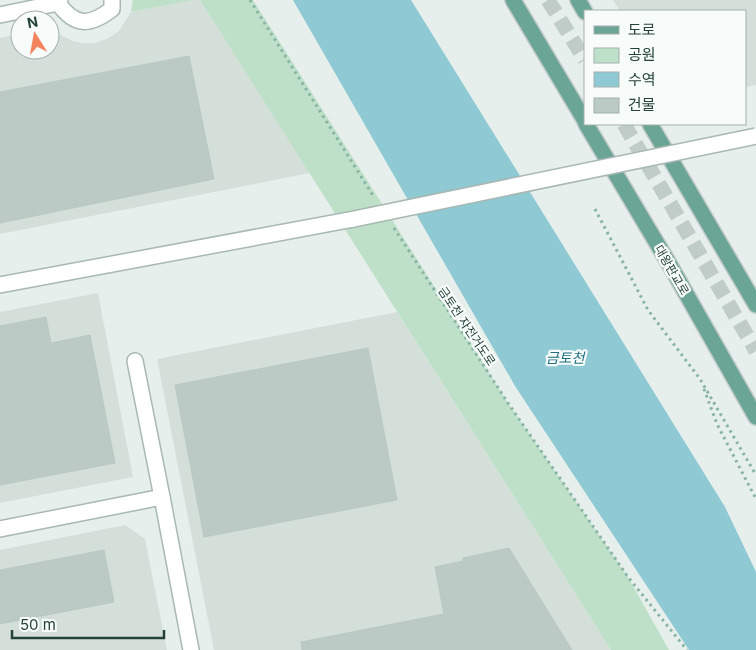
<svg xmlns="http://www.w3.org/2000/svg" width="756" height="650" viewBox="0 0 756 650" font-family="Inter,'Noto Sans KR',sans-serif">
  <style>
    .built { fill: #d4dfda }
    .green { fill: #bfe0c8 }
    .water { fill: #8ec9d4 }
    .building { fill: #bbcac4; stroke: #b8c9c2 }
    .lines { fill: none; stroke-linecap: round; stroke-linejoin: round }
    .primary-tunnel { stroke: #bfccc8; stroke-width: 15; stroke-dasharray: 15 8; stroke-linecap: butt }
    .pedestrian-casing { stroke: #a8b8b2; stroke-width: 18 }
    .minor-casing { stroke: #a8b8b2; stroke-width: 18 }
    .primary-casing { stroke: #c2cac8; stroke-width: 18 }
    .path { stroke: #86b3a5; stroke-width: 3; stroke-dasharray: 2.5 4; stroke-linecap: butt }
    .pedestrian { stroke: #fff; stroke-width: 15 }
    .minor { stroke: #fff; stroke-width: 15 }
    .primary { stroke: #6aa596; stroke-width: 15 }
    .pedestrian-bridge-casing { stroke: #a8b8b2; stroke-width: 18; stroke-linecap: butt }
    .pedestrian-bridge { stroke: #fff; stroke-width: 15 }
    .labels { text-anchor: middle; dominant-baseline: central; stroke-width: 4.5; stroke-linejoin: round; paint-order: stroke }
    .street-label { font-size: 12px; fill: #24423a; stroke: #f7fbf9 }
    .water-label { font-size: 14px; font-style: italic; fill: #1c6f80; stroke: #f7fbf9 }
  </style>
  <rect width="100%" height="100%" fill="#e6efeb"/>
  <g class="built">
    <path d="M 193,0 L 200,0 L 310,173 L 0,234 L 0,38 L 20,34 L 20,50 L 50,50 L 50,30 L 73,41 L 83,43 L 95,43 L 107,39 L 119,31 L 131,12 Z"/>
    <path d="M 613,0 L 756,0 L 756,85 L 745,87 L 745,11 L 620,11 Z"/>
    <path d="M 98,293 L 133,477 L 0,503 L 0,312 Z"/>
    <path d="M 397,312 L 611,650 L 214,650 L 157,359 Z"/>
    <path d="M 125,525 L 145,539 L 167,650 L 0,650 L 0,550 Z"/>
  </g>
  <g class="green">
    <path d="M 133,0 L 193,0 L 131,12 Z"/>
    <path d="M 200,0 L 253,0 L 508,403 L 628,577 L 669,650 L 611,650 Z"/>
  </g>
  <path class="water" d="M 293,0 L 411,0 L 725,507 L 756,572 L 756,650 L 689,650 L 515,386 Z"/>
  <g class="building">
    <path d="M 189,56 L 214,179 L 0,223 L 0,92 Z"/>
    <path d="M 46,317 L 51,343 L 90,335 L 115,463 L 0,485 L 0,326 Z"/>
    <path d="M 368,348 L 397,500 L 204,537 L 175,385 Z"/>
    <path d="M 509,548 L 572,650 L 302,650 L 301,642 L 444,614 L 435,567 L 463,561 L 463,558 Z"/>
    <path d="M 104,550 L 114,602 L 0,624 L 0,570 Z"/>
  </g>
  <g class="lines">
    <g class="primary-tunnel">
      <path d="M 548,0 L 585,60"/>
      <path d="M 624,124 L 756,351"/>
    </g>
    <g class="pedestrian-casing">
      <g id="pedestrian">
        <path d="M 0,285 L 354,219"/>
        <path d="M 135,361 L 162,497"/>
      </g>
    </g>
    <g class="minor-casing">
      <g id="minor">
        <path d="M 58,3 C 75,27 90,26 112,9 L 112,0"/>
        <path d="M 0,15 L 58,3 L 60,0"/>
        <path d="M 0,529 L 162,497 L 191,650"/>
      </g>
    </g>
    <g class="primary-casing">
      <g id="primary">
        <path d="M 513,0 L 585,121"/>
        <path d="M 578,0 L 585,12"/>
        <path d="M 586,124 L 671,267 L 756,417"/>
        <path d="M 650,124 L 756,305"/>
      </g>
    </g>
    <g class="path">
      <path d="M 250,0 L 374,197"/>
      <path d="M 595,209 L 648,310 L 700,379 L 756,475"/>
      <path d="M 394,228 L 508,403 L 628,577 L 687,650"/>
      <path d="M 704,389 L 717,424 L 756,499"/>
    </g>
    <use href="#pedestrian" class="pedestrian"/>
    <use href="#minor" class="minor"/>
    <use href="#primary" class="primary"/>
    <g class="pedestrian-bridge-casing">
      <path id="pedestrian-bridge" d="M 354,219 L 756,136"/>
    </g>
    <use href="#pedestrian-bridge" class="pedestrian-bridge"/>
  </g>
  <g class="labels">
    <g class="street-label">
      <text transform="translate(672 270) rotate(60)">대왕판교로</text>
      <text transform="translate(467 326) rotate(56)">금토천 자전거도로</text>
    </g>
    <g class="water-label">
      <text x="565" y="357">금토천</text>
    </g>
  </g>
  <rect x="584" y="10" width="162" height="115" fill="#f7fbf9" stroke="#a3b1ad"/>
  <rect x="594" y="26" width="25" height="8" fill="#6aa596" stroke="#a3b1ad"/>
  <text x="628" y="35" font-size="15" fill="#24423a">도로</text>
  <rect x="594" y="48" width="25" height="15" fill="#bfe0c8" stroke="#a3b1ad"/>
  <text x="628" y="60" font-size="15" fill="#24423a">공원</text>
  <rect x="594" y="72" width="25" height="15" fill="#8ec9d4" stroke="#a3b1ad"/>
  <text x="628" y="85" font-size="15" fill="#24423a">수역</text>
  <rect x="594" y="98" width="25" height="15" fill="#bbcac4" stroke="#a3b1ad"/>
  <text x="628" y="110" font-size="15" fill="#24423a">건물</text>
  <g transform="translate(35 35) rotate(349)"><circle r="24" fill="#f7fbf9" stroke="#a3b1ad"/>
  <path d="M0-4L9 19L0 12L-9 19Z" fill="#f4845f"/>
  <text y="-8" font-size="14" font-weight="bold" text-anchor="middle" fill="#24423a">N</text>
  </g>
  <path d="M12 630v8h152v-8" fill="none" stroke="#24423a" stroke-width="2.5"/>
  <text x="20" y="630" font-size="15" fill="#24423a" stroke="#f7fbf9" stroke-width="4" paint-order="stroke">50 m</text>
</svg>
